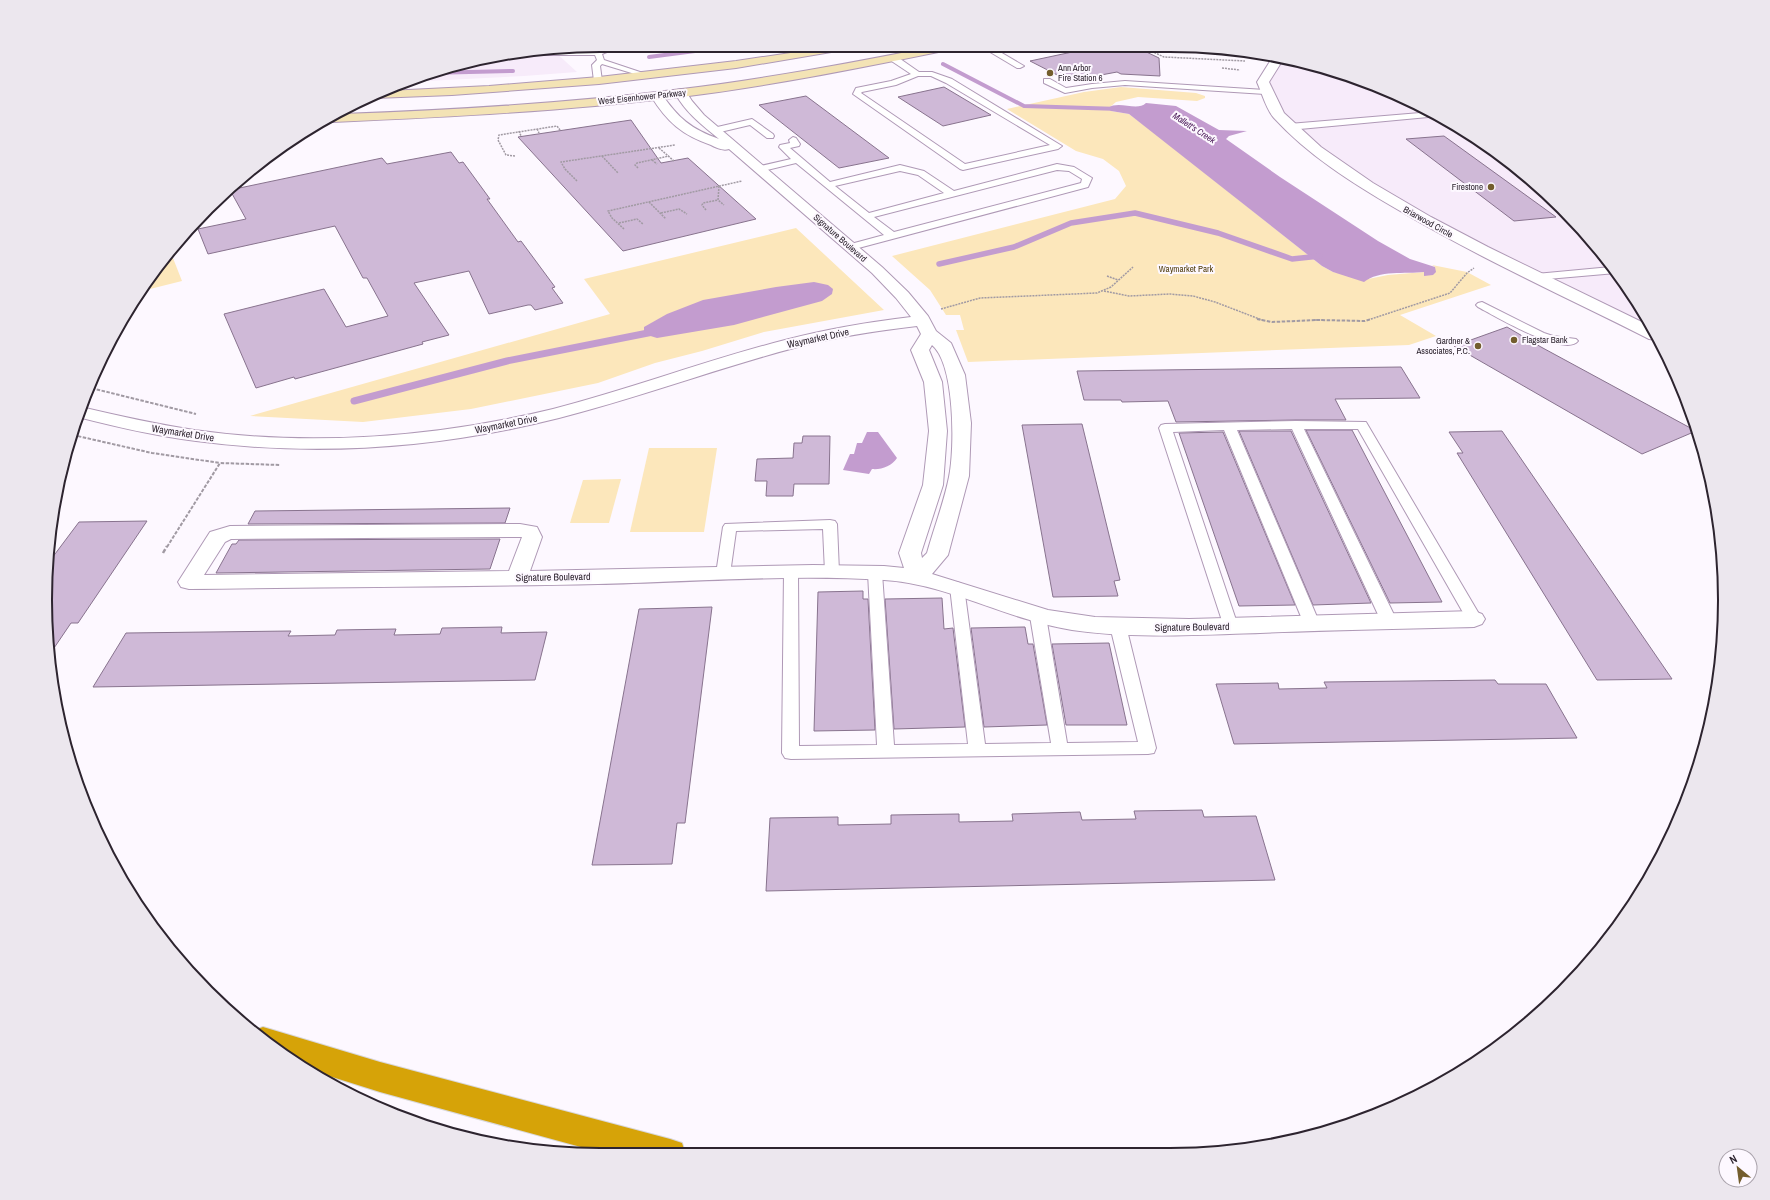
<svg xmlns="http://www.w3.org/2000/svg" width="1770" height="1200" viewBox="0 0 1770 1200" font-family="'Archivo Narrow',sans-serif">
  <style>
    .built { fill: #f7ebfa }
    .green { fill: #fce7bb }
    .water { fill: #c39ccf }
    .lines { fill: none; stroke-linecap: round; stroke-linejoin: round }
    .stream-far2 { stroke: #c39ccf; stroke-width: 4 }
    .stream-far1 { stroke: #c39ccf; stroke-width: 5.5 }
    .stream { stroke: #c39ccf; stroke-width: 7 }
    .building { fill: #cfb9d7; stroke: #88738e }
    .lane-casing { stroke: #af99b6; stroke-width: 2 }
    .street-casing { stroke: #af99b6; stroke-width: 2 }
    .secondary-casing { stroke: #af99b6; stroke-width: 2 }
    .highway-casing { stroke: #d9d8da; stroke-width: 2 }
    .path-far2 { stroke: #a19aa3; stroke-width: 1.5; stroke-dasharray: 2 1; stroke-linecap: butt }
    .path-far1 { stroke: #a19aa3; stroke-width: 2; stroke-dasharray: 3.5 1.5; stroke-linecap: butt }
    .path { stroke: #a19aa3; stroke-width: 2.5; stroke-dasharray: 4.5 2; stroke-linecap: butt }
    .lane { fill: #fff; fill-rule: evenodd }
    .street { fill: #fff; fill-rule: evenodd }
    .secondary { fill: #f3e3b5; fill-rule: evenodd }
    .highway { fill: #d6a308; fill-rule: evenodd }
    .poi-dot { fill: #735d2d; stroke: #fdf8ff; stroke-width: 1.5 }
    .labels { text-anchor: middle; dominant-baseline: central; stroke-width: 4; stroke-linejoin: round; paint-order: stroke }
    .far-poi-label { font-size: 9px; fill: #2d242f; stroke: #fdf8ff; text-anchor: start }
    .far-street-label { font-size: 9px; fill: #2d242f; stroke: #fdf8ff }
    .far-water-label { font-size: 9px; font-style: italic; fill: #491957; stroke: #fdf8ff }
    .far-park-label { font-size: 9px; fill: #503d0c; stroke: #fdf8ff }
    .street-label { font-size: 10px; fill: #2d242f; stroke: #fdf8ff }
    .rim { fill: none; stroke: #2d242f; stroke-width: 2 }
  </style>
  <rect width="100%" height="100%" fill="#fdf8ff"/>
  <g class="built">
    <path d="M 527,50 L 553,50 L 577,72 L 524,76 L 407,82 L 422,74 Z"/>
    <path d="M 1279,56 L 1416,102 L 1479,139 L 1562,207 L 1631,291 L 1655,335 L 1456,237 L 1314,148 L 1265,92 L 1275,59 Z"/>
  </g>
  <g class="green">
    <path d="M 1121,87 L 1196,93 L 1205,96 L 1205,98 L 1197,101 L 1138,97 L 1116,102 L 1110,107 L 1111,111 L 1129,114 L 1153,132 L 1322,266 L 1333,272 L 1368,279 L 1388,275 L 1424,272 L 1424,275 L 1435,267 L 1432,265 L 1467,272 L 1491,285 L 1400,315 L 1436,336 L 1409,345 L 968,362 L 956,330 L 964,330 L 960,315 L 946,315 L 930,290 L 892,256 L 1115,199 L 1126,186 L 1119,171 L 1103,159 L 1076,151 L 1007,109 L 1084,92 Z"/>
    <path d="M 796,228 L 884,310 L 764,332 L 702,351 L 655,363 L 598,383 L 471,409 L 363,422 L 250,416 L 610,314 L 584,279 Z"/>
    <path d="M 171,253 L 182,281 L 146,290 L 145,288 C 151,278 158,256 171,253 Z"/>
    <path d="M 649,448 L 717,448 L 704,532 L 630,532 Z"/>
    <path d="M 621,479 L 609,523 L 570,523 L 583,480 Z"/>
  </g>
  <g class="water">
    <path d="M 1146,103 L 1176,106 L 1219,130 L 1247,131 L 1229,136 L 1226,139 L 1280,177 L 1378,241 L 1410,259 L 1435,267 L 1436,272 L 1433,275 L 1424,276 L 1424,272 C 1405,274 1379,270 1364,282 L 1333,272 L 1322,266 L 1129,114 L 1111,111 L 1108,108 C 1119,100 1137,112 1146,103 Z"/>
    <path d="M 814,282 L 828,285 L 833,289 L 832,294 L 822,301 L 734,325 L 657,338 L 644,334 L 644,327 L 667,314 L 703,300 L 776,287 Z"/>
    <path d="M 867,432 L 878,432 L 897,458 C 892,466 881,470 872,469 L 869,474 L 843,470 L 850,454 L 854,454 L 857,443 L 862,443 Z"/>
  </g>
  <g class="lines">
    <g class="stream-far2">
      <path d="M 649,57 L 718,48"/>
      <path d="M 943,64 L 1024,106 L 1120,109"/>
      <path d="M 429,73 L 513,71"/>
    </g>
    <path class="stream-far1" d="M 939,264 L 1014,247 L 1071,223 L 1135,213 L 1218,233 L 1292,259 L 1320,256"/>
    <path class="stream" d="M 354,401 L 507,361 L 653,332"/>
  </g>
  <g class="building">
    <path d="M 1105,45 L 1118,52 L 1138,48 L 1159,58 L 1160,76 L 1121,74 L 1117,72 L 1069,81 L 1030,61 Z"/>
    <path d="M 944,87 L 991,115 L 943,126 L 898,97 Z"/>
    <path d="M 806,96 L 889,158 L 839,168 L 759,105 Z"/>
    <path d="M 631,120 L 661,163 L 688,158 L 756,219 L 623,251 L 518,137 Z"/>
    <path d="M 1444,136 L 1556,217 L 1514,221 L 1406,139 Z"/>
    <path d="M 451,152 L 459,163 L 463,162 L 490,199 L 487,199 L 518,242 L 521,241 L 555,287 L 552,288 L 563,303 L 535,310 L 531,305 L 528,305 L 489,314 L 469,271 L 414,283 L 449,335 L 422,342 L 423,344 L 295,379 L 294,377 L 256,388 L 224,314 L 324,289 L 346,327 L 388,316 L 367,278 L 363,278 L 335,226 L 208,254 L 198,229 L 246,219 L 230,190 L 382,158 L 387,164 Z"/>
    <path d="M 1507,327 L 1541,347 L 1696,431 L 1642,454 L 1454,346 Z"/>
    <path d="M 1401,367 L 1420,398 L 1335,399 L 1346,420 L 1296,420 L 1176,422 L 1168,401 L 1122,402 L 1121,400 L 1084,400 L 1077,371 Z"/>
    <path d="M 1082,424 L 1120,580 L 1114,581 L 1118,596 L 1053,597 L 1022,425 Z"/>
    <path d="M 1306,430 L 1352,430 L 1442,602 L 1390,603 Z"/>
    <path d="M 1239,431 L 1291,431 L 1371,603 L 1313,605 Z"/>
    <path d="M 1502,431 L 1672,679 L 1597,680 L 1457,453 L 1463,453 L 1449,432 Z"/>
    <path d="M 1223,432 L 1295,605 L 1239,606 L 1179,433 Z"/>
    <path d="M 803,436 L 830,436 L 829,484 L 794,484 L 793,496 L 766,496 L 767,481 L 755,481 L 757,459 L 793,458 L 794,443 L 802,443 Z"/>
    <path d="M 510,508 L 505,523 L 248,524 L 255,511 Z"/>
    <path d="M 147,521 L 78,623 L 71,623 L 52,651 L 46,566 L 79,522 Z"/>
    <path d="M 500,539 L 490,569 L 216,573 L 232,544 L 236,544 L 239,540 Z"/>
    <path d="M 863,591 L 863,599 L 868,599 L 875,730 L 814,731 L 818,592 Z"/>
    <path d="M 942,598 L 944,629 L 953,628 L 965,727 L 894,729 L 885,599 Z"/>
    <path d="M 712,607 L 685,823 L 677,823 L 672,864 L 592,865 L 639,609 Z"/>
    <path d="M 502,627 L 501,633 L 547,632 L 535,680 L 93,687 L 126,633 L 291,631 L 288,636 L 335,635 L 337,630 L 396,629 L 394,635 L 440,634 L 442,628 Z"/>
    <path d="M 1025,627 L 1028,644 L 1033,644 L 1047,725 L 984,727 L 971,628 Z"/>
    <path d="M 1109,643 L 1127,725 L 1066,725 L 1052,644 Z"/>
    <path d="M 1495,680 L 1498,684 L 1546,684 L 1577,738 L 1234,744 L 1216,684 L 1278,683 L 1279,689 L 1327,688 L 1324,682 Z"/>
    <path d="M 1202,810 L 1204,817 L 1256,816 L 1275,880 L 766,891 L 770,818 L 838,817 L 838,825 L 891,824 L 891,815 L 959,814 L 959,822 L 1013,821 L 1012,814 L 1080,812 L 1082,820 L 1136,819 L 1134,811 Z"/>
  </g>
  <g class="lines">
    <g class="lane-casing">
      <g id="lane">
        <path d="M 980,46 L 990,46 L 1024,66 L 1020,68 L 1017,68 Z"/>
        <path d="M 602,49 L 614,49 L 602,54 L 604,60 L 652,76 L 648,78 L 602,64 L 600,66 L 602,81 L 598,83 L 594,81 L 592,65 L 597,60 L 595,55 L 532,55 L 513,53 L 527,50 L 597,51 Z"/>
        <path d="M 890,56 L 896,56 L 919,72 L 932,72 L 952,79 L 1062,146 L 1058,149 L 963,170 L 960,169 L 853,94 L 856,88 L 891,81 L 911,74 L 890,60 ZM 918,76 L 931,76 L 946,83 L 1050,145 L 965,164 L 861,93 L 862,92 L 896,85 Z"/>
        <path d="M 1044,79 L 1050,79 L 1066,88 L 1092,84 L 1125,81 L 1265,90 L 1269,92 L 1265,94 L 1125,85 L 1092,88 L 1065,93 L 1044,83 Z"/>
        <path d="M 1432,112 L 1439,116 L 1289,130 L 1285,127 L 1289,124 Z"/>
        <path d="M 752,119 L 773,134 L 774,136 L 773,138 L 767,138 L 750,125 L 716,133 L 712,130 L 713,128 Z"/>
        <path d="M 793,137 L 796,138 L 800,144 L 799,146 L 790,148 L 830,182 L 900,165 L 924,171 L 954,191 L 1057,164 L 1074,167 L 1092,178 L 1088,187 L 851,250 L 846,247 L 847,245 L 884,235 L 796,163 L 759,172 L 754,169 L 756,167 L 791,159 L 779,147 L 780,145 L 790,143 L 789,140 ZM 1057,170 L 1069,171 L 1082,179 L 1081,183 L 894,232 L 874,217 ZM 900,171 L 918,175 L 944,193 L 869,213 L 835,186 Z"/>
        <path d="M 1611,267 L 1616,273 L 1536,280 L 1531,277 L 1536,274 Z"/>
        <path d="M 1482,302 L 1544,333 L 1553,336 L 1576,339 L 1578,341 C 1565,358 1493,315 1478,307 L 1476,305 L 1478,303 Z"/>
        <path d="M 1296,421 L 1366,422 L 1482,619 L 1479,623 L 1474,624 L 1469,623 L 1358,429 L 1304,429 L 1397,621 L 1394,625 L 1389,626 L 1384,625 L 1381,621 L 1292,429 L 1237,430 L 1320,624 L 1317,628 L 1312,629 L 1307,628 L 1304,624 L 1224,430 L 1173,432 L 1238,626 L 1235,630 L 1230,631 L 1225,630 L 1159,428 L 1161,425 L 1165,424 Z"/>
        <path d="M 830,520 L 835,521 L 837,524 L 839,572 L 837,575 L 832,577 L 827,575 L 825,572 L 823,529 L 736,531 L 730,574 L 728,577 L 723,579 L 718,577 L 716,574 L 723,527 L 725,524 Z"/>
        <path d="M 791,567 L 796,569 L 798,572 L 799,746 L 877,745 L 868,573 L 870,570 L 875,568 L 880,570 L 882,573 L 894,745 L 968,744 L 950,587 L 952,584 L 957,582 L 962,584 L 964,587 L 985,744 L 1051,743 L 1030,616 L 1033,612 L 1038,611 L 1043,612 L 1046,616 L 1067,743 L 1138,742 L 1110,626 L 1113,622 L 1118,621 L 1123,622 L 1126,626 L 1156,748 L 1154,753 L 1148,754 L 791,759 L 785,758 L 782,753 L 784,572 L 786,569 Z"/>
      </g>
    </g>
    <g class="street-casing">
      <g id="street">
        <path d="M 1274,55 L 1284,58 L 1269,82 L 1284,113 L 1321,147 L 1373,183 L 1431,217 L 1488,247 L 1650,326 L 1657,340 L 1649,339 C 1564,296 1477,257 1395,208 C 1352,183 1308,155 1274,118 C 1266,109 1262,93 1257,82 Z"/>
        <path d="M 681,89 L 685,90 L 692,101 L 704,115 L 882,267 L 908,292 L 928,316 L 936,331 L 951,343 L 965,375 L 971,423 L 969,476 L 948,555 L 932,574 L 1048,610 L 1095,617 L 1189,619 L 1474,611 L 1482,614 L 1485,619 L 1482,624 L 1474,627 C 1403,629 1331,630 1260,633 C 1198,635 1134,639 1072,630 C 1007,620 949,584 884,580 C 789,574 693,582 598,584 C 462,587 325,587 189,589 L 181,587 L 178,582 L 210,532 L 230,526 L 520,524 L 537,527 L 542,537 L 530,571 L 813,565 L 884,566 L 904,568 L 899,553 L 923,485 L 929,431 L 924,382 L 911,350 L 921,334 L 917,326 C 875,331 834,337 794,348 C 715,369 638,398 559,418 C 441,448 317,457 196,441 C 156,436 117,427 78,417 L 81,407 C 119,416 156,424 194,430 C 312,447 437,437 553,409 C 631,389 707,360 785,340 C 827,329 869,322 911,317 L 896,298 L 872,273 L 729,149 C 723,151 717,148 711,145 C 682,135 667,122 651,96 L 653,93 L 661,93 C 678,118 691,129 719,139 C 702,125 686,113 675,93 L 677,90 ZM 932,345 C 955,364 955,448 949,477 C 944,502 934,528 927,553 L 922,558 L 921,553 L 943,485 L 947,431 L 942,382 L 929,350 ZM 522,537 L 509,571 L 204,575 L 225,542 L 231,539 Z"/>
      </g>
    </g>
    <g class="secondary-casing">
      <g id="secondary">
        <path d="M 848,47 L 843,50 L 736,68 L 599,84 L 452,95 L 375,98 L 388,91 L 489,86 L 599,77 L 736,61 L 824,48 Z"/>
        <path d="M 932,47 L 954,47 L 948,50 C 859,68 771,86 681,97 C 565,111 449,117 333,122 L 328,120 L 342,114 C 455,110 569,103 682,89 C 766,79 850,63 932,47 Z"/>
      </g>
    </g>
    <g class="highway-casing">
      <path id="highway" d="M 263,1027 L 380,1062 L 670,1139 L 682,1143 L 686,1155 L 610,1155 L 380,1092 L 310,1070 L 262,1040 L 252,1031 Z"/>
    </g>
    <g class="path-far2">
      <path d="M 1108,45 L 1114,48 L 1129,45"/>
      <path d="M 1138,45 L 1164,57 L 1245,61"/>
      <path d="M 1078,46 L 1083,50"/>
      <path d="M 1142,51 L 1156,48"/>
      <path d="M 1222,68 L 1240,70"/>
      <path d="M 537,129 L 539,133"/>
      <path d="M 519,131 L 521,136"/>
      <path d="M 659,148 L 674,161"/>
      <path d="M 515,156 L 506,155 L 498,140 L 499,135 L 557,126 L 560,130"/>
      <path d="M 602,156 L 618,173"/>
      <path d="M 652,160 L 657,164"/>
      <path d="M 638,168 L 635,165 L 637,163 L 669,156"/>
      <path d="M 577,181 L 565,169 L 561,162 L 675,145"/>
      <path d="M 719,186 L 718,200 L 724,205"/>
      <path d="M 649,202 L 666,219"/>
      <path d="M 706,210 L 702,205 L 703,203 L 718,200"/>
      <path d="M 661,213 L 679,209 L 687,214"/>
      <path d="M 619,223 L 637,219 L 643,224"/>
      <path d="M 624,229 L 612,218 L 608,211 L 742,181"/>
      <path d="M 1107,276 L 1118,280"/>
      <path d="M 1104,291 L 1129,296 L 1170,294 L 1193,296 L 1215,302 L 1262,320"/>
      <path d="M 941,309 L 980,298 L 1097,293 L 1111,287 L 1133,267"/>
      <path d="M 1315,320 L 1324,320"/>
      <path d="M 1368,320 L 1450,293 L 1467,273 L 1474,268"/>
    </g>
    <g class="path-far1">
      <path d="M 1257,319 L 1272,322 L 1318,320 L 1365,321 L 1371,319"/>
      <path d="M 87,387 L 196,414"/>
      <path d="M 73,435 L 152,453 L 220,463"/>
      <path d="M 167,547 L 220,463 L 280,465"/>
    </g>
    <path class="path" d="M 163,553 L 167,546"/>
    <use href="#lane" class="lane"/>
    <use href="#street" class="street"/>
    <use href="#secondary" class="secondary"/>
    <use href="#highway" class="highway"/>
  </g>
  <g class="poi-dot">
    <circle cx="1050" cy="73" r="4"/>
    <circle cx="1491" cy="187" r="4"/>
    <circle cx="1514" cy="340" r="4"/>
    <circle cx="1478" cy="346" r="4"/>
  </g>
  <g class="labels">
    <g class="far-poi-label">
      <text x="1058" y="68">Ann Arbor<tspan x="1058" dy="10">Fire Station 6</tspan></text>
      <text x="1483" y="187" text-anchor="end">Firestone</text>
      <text x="1522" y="340">Flagstar Bank</text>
      <text x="1470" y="341" text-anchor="end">Gardner &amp;<tspan x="1470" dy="10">Associates, P.C.</tspan></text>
    </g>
    <g class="far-street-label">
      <text transform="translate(642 97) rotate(-6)">West Eisenhower Parkway</text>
      <text transform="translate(1428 222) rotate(29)">Briarwood Circle</text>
      <text transform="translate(840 238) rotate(41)">Signature Boulevard</text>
    </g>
    <g class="far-water-label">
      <text transform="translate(1194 128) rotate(33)">Mallett's Creek</text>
    </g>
    <g class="far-park-label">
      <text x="1186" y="269">Waymarket Park</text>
    </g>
    <g class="street-label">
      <text transform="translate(818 338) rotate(-12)">Waymarket Drive</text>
      <text transform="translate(506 424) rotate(-11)">Waymarket Drive</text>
      <text transform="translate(183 433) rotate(9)">Waymarket Drive</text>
      <text transform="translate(553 577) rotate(-1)">Signature Boulevard</text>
      <text transform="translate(1192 627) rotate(-1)">Signature Boulevard</text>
    </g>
  </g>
  <path d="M0 0H1770V1200H0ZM600 52H1170A548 548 0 0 1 1718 600V600A548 548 0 0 1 1170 1148H600A548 548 0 0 1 52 600V600A548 548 0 0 1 600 52Z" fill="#ece7ee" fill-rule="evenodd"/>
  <path class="rim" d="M600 52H1170A548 548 0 0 1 1718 600V600A548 548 0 0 1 1170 1148H600A548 548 0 0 1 52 600V600A548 548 0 0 1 600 52Z"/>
  <g transform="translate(1738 1168) rotate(331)"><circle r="19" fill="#fdf8ff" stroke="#aaa3ac"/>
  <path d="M0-3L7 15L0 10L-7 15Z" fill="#735d2d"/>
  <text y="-6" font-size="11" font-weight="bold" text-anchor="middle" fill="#2d242f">N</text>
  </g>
</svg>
